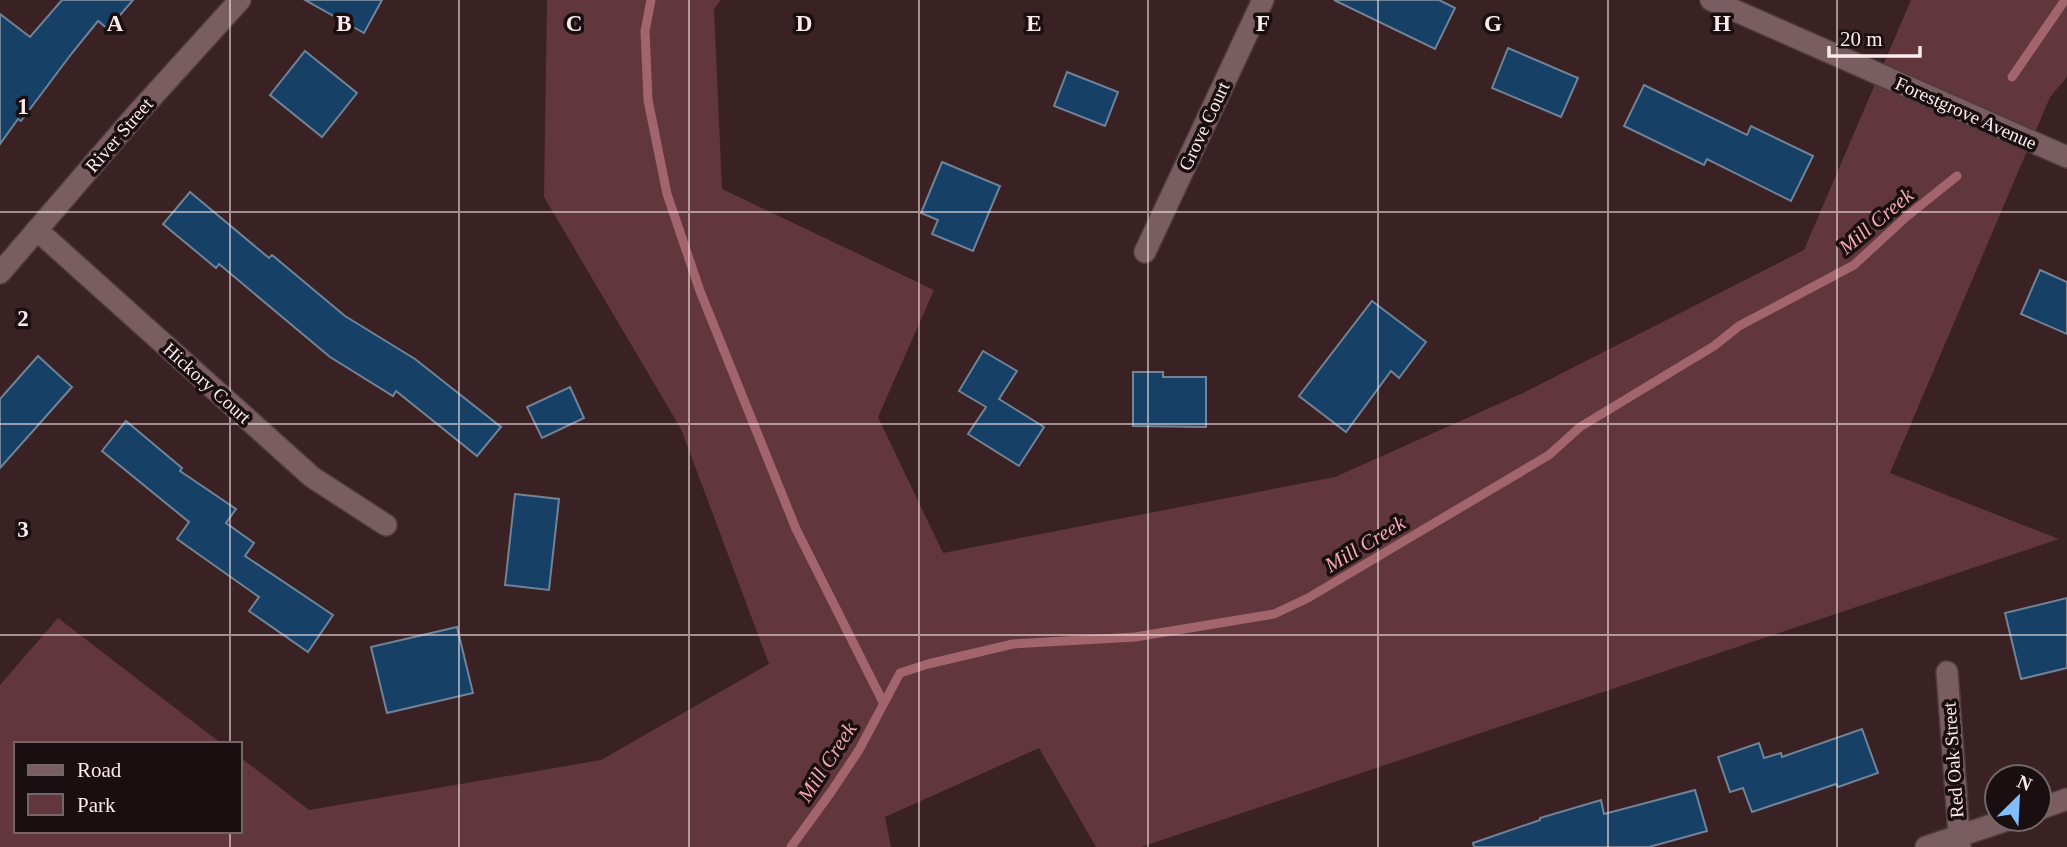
<svg xmlns="http://www.w3.org/2000/svg" width="2067" height="847" viewBox="0 0 2067 847" font-family="'Times New Roman',serif">
  <style>
    .green { fill: #62363d }
    .lines { fill: none; stroke-linecap: round; stroke-linejoin: round }
    .stream { stroke: #a3656d; stroke-width: 9 }
    .building { fill: #164066; stroke: #718397; stroke-width: 2 }
    .minor-casing { stroke: #503c3f; stroke-width: 24 }
    .minor { stroke: #795d60; stroke-width: 21 }
    .grid { fill: none; stroke: #fcebed; stroke-width: 2; stroke-opacity: 0.55 }
    .labels { text-anchor: middle; dominant-baseline: central; stroke-width: 7; stroke-linejoin: round; paint-order: stroke }
    .street-label { font-size: 19px; fill: #fcebed; stroke: #190e10 }
    .water-label { font-size: 21px; font-style: italic; fill: #f4a9b2; stroke: #190e10 }
    .grid-label { font-size: 23px; text-anchor: middle; font-weight: bold; fill: #fcebed; stroke: #190e10; stroke-width: 7; stroke-linejoin: round; paint-order: stroke }
  </style>
  <rect width="100%" height="100%" fill="#392124"/>
  <path class="green" d="M 547,0 L 721,0 L 714,9 L 722,189 L 934,290 L 878,417 L 943,553 L 1335,477 L 1523,393 L 1804,250 L 1911,0 L 2067,0 L 2067,77 L 2050,97 L 1890,473 L 2059,539 L 1141,847 L 1096,847 L 1039,748 L 885,817 L 891,847 L 0,847 L 0,685 L 58,618 L 222,744 L 16,744 L 16,831 L 240,831 L 240,757 L 309,810 L 601,760 L 769,664 L 681,429 L 544,197 Z"/>
  <g class="lines">
    <g class="stream">
      <path d="M 651,0 L 645,31 L 648,100 L 667,194 L 700,291 L 796,529 L 883,702"/>
      <path d="M 2012,77 L 2065,0"/>
      <path d="M 791,847 L 831,792 L 859,750 L 900,673 L 928,664 L 1013,644 L 1135,637 L 1274,614 L 1308,598 L 1549,455 L 1580,427 L 1714,346 L 1739,326 L 1854,265 L 1906,217 L 1957,176"/>
    </g>
  </g>
  <g class="building">
    <path d="M 62,0 L 133,0 L 108,29 L 98,21 L 72,53 L 21,121 L 18,119 L 0,144 L 0,14 L 30,37 Z"/>
    <path d="M 305,0 L 382,0 L 364,33 Z"/>
    <path d="M 1334,0 L 1439,0 L 1455,8 L 1435,49 Z"/>
    <path d="M 1508,48 L 1578,78 L 1561,117 L 1492,88 Z"/>
    <path d="M 305,51 L 357,93 L 322,137 L 270,95 Z"/>
    <path d="M 1067,72 L 1118,92 L 1105,126 L 1054,106 Z"/>
    <path d="M 1644,85 L 1747,135 L 1751,126 L 1813,156 L 1791,201 L 1707,159 L 1704,165 L 1624,126 Z"/>
    <path d="M 942,162 L 1000,186 L 973,251 L 932,234 L 938,220 L 921,213 Z"/>
    <path d="M 190,192 L 269,258 L 272,255 L 345,316 L 415,359 L 501,427 L 477,456 L 396,391 L 393,396 L 330,357 L 219,264 L 216,268 L 163,224 Z"/>
    <path d="M 2040,270 L 2067,282 L 2067,334 L 2021,314 Z"/>
    <path d="M 1372,301 L 1426,342 L 1399,378 L 1391,371 L 1346,432 L 1299,396 Z"/>
    <path d="M 983,351 L 1017,371 L 999,399 L 1044,427 L 1019,466 L 968,434 L 986,407 L 959,391 Z"/>
    <path d="M 38,356 L 72,387 L 0,468 L 0,399 Z"/>
    <path d="M 1133,372 L 1163,372 L 1163,377 L 1206,377 L 1206,427 L 1133,426 Z"/>
    <path d="M 570,387 L 584,418 L 542,438 L 527,407 Z"/>
    <path d="M 126,421 L 182,468 L 180,471 L 236,509 L 226,523 L 254,543 L 245,556 L 333,615 L 308,652 L 249,611 L 259,597 L 177,539 L 189,522 L 102,451 Z"/>
    <path d="M 515,494 L 559,499 L 549,590 L 505,585 Z"/>
    <path d="M 2067,598 L 2067,668 L 2021,679 L 2005,613 Z"/>
    <path d="M 457,627 L 473,693 L 387,713 L 371,647 Z"/>
    <path d="M 1862,729 L 1878,773 L 1838,787 L 1836,784 L 1752,812 L 1743,788 L 1730,792 L 1718,757 L 1759,743 L 1764,758 L 1781,753 L 1782,757 Z"/>
    <path d="M 1695,790 L 1707,831 L 1649,847 L 1474,847 L 1473,843 L 1540,820 L 1540,818 L 1601,800 L 1604,814 Z"/>
  </g>
  <g class="lines">
    <g class="minor-casing">
      <g id="minor">
        <path d="M 1711,0 L 2067,157"/>
        <path d="M 37,230 L 312,477 L 386,525"/>
        <path d="M 1145,252 L 1263,0"/>
        <path d="M 0,273 L 134,117 L 240,0"/>
        <path d="M 1947,672 L 1960,847"/>
        <path d="M 2039,809 L 2067,799"/>
        <path d="M 1926,847 L 2010,819"/>
      </g>
    </g>
    <use href="#minor" class="minor"/>
  </g>
  <path class="grid" d="M 230,0 L 230,744M 459,0 L 459,847M 689,0 L 689,847M 919,0 L 919,847M 1148,0 L 1148,847M 1378,0 L 1378,847M 1608,0 L 1608,847M 1837,0 L 1837,847M 0,212 L 2067,212M 0,424 L 2067,424M 0,635 L 2067,635M 230,831 L 230,847"/>
  <g class="labels">
    <g class="street-label">
      <text transform="translate(1966 113) rotate(24)">Forestgrove Avenue</text>
      <text transform="translate(1204 126) rotate(-65)">Grove Court</text>
      <text transform="translate(119 135) rotate(-49)">River Street</text>
      <text transform="translate(207 383) rotate(42)">Hickory Court</text>
      <text transform="translate(1953 760) rotate(-94)">Red Oak Street</text>
    </g>
    <g class="water-label">
      <text transform="translate(1876 221) rotate(-40)">Mill Creek</text>
      <text transform="translate(1365 544) rotate(-31)">Mill Creek</text>
      <text transform="translate(827 762) rotate(-57)">Mill Creek</text>
    </g>
  </g>
  <g class="grid-label">
    <text x="115" y="31">A</text>
    <text x="344" y="31">B</text>
    <text x="574" y="31">C</text>
    <text x="804" y="31">D</text>
    <text x="1034" y="31">E</text>
    <text x="1263" y="31">F</text>
    <text x="1493" y="31">G</text>
    <text x="1722" y="31">H</text>
    <text x="23" y="114">1</text>
    <text x="23" y="326">2</text>
    <text x="23" y="537">3</text>
  </g>
  <rect x="14" y="742" width="228" height="91" fill="#190e10" stroke="#746668" stroke-width="2"/>
  <rect x="28" y="765" width="35" height="10" fill="#795d60" stroke="#746668" stroke-width="2"/>
  <text x="77" y="777" font-size="21" fill="#fcebed">Road</text>
  <rect x="28" y="794" width="35" height="21" fill="#62363d" stroke="#746668" stroke-width="2"/>
  <text x="77" y="812" font-size="21" fill="#fcebed">Park</text>
  <g transform="translate(2018 798) rotate(24)"><circle r="33" fill="#190e10" stroke="#746668" stroke-width="2"/>
  <path d="M0-5L12 26L0 18L-12 26Z" fill="#80bdfa"/>
  <text y="-10" font-size="19" font-weight="bold" text-anchor="middle" fill="#fcebed">N</text>
  </g>
  <path d="M1829 46v10h91v-10" fill="none" stroke="#fcebed" stroke-width="3.5"/>
  <text x="1840" y="46" font-size="21" fill="#fcebed" stroke="#190e10" stroke-width="5" paint-order="stroke">20 m</text>
</svg>
